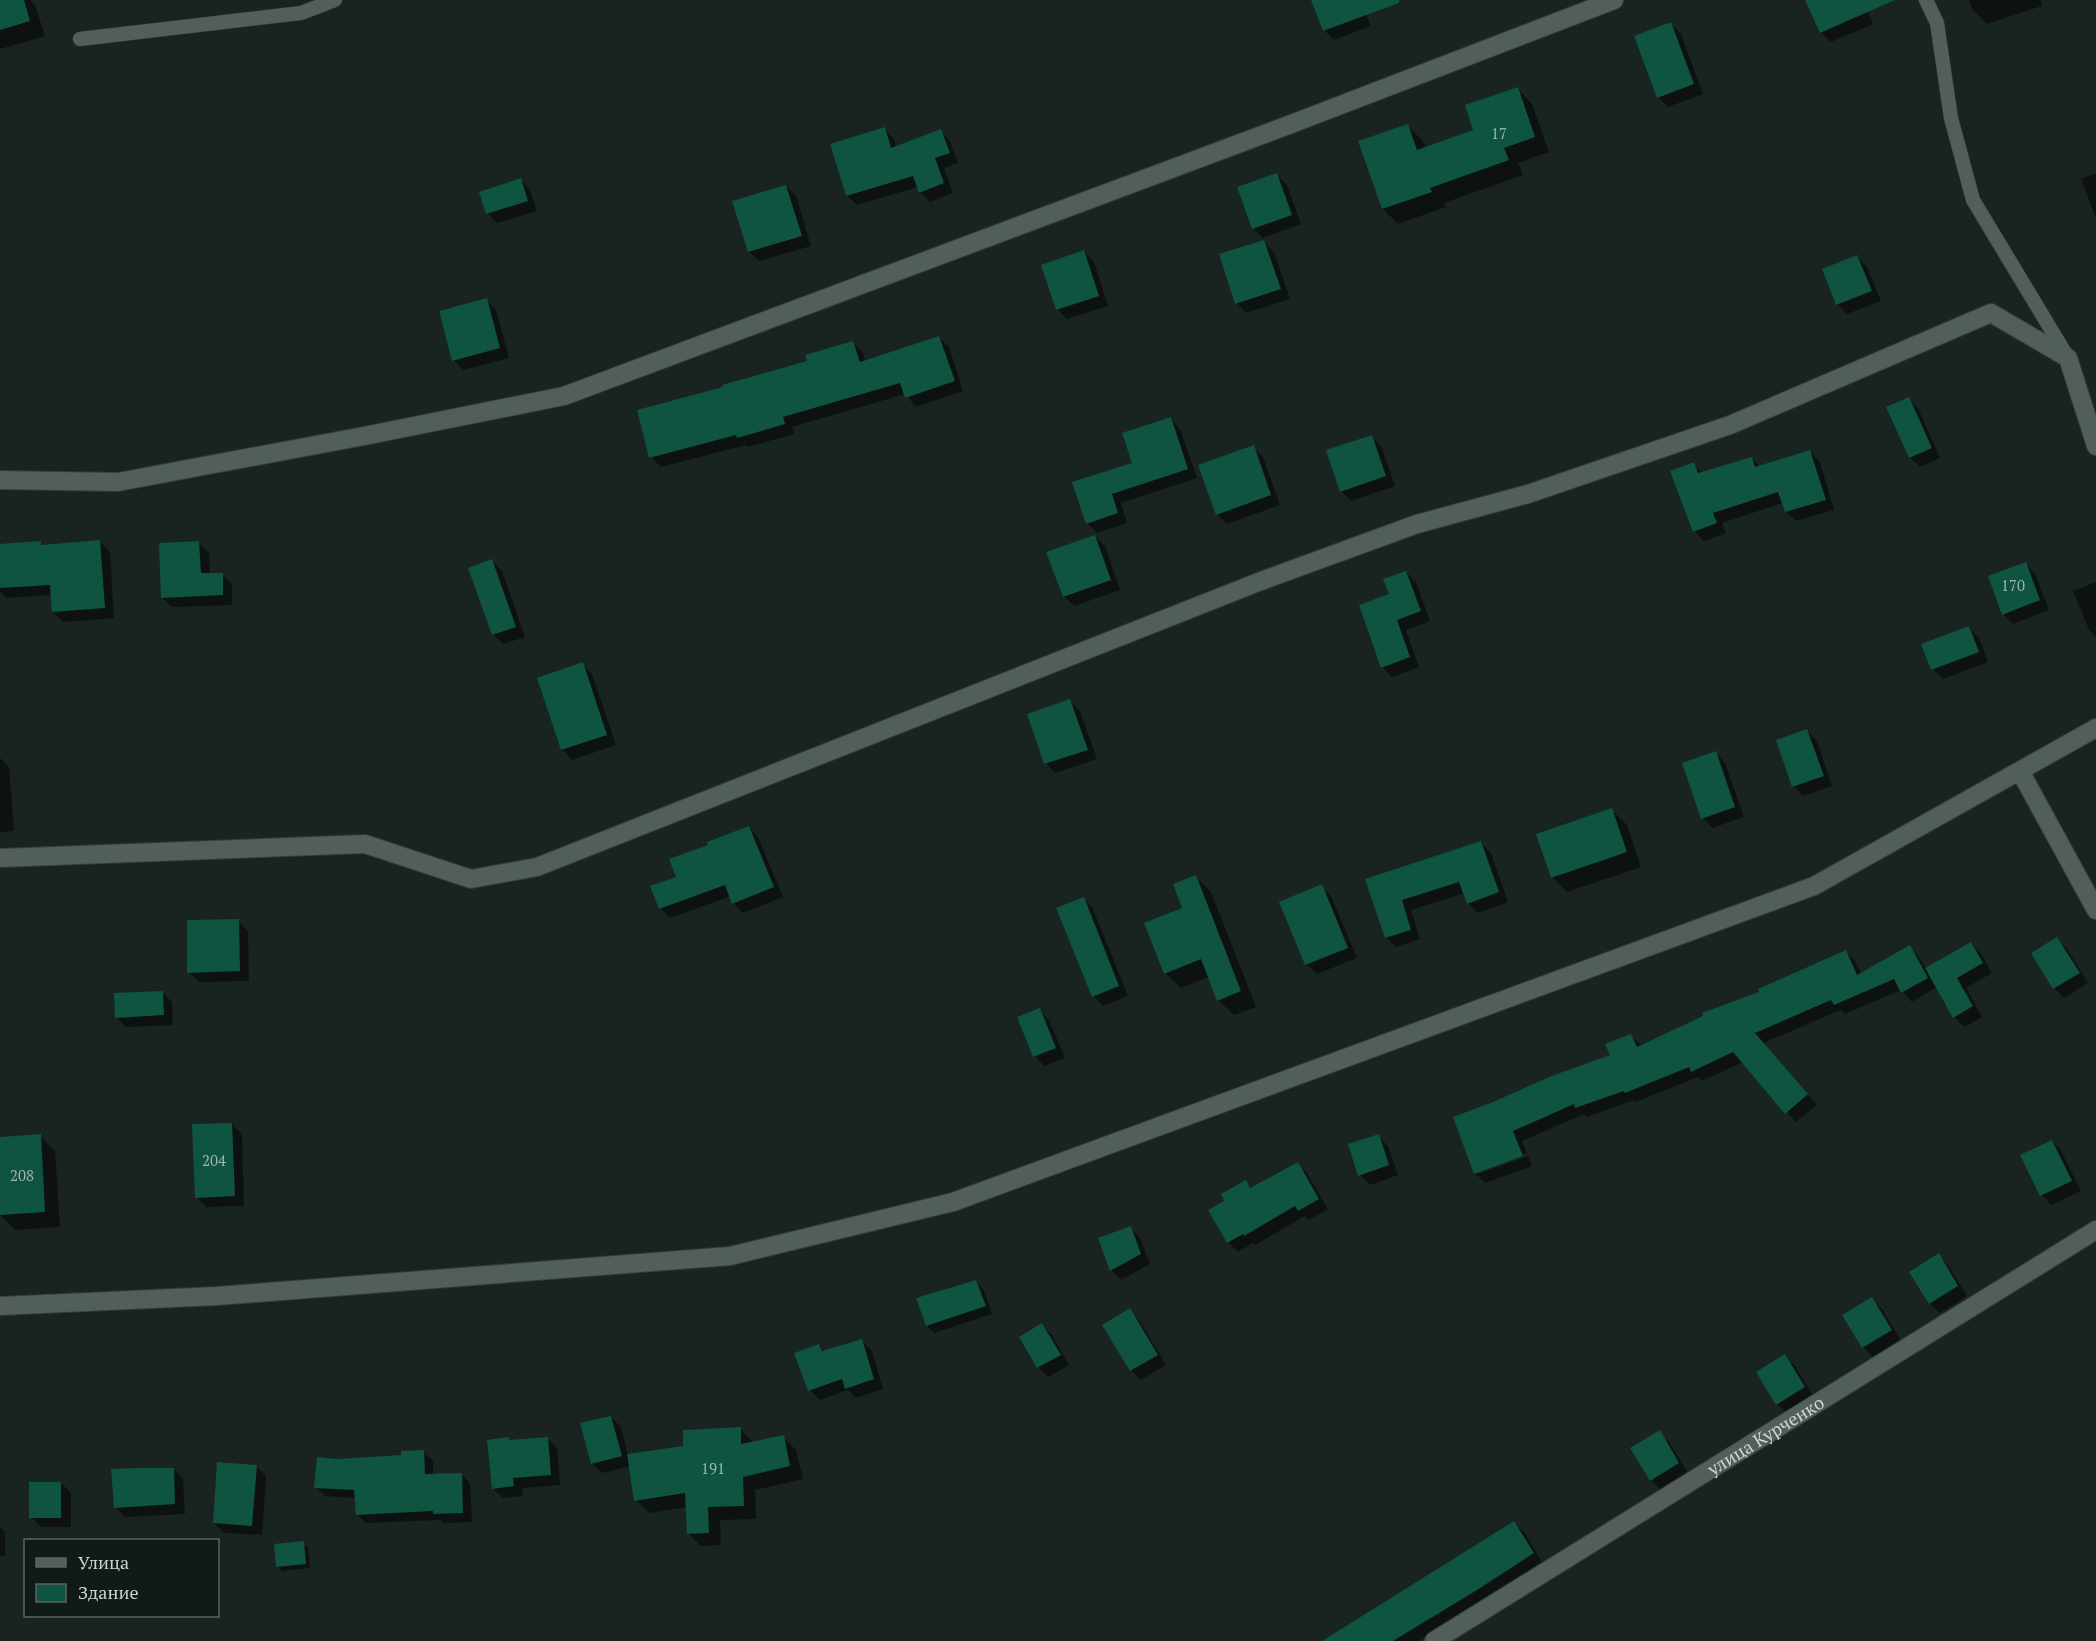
<svg xmlns="http://www.w3.org/2000/svg" width="2096" height="1641" viewBox="0 0 2096 1641" font-family="'PT Serif',serif">
  <style>
    .shadow { fill: #0007 }
    .building { fill: #0f5341 }
    .lines { fill: none; stroke-linecap: round; stroke-linejoin: round }
    .lane-casing { stroke: #343d3a; stroke-width: 15 }
    .street-casing { stroke: #343d3a; stroke-width: 20 }
    .lane { stroke: #525e59; stroke-width: 14 }
    .street { stroke: #525e59; stroke-width: 18 }
    .labels { text-anchor: middle; dominant-baseline: central; stroke-width: 4.5; stroke-linejoin: round; paint-order: stroke }
    .number-label { font-size: 15px; fill: #9eb4ad }
    .street-label { font-size: 18px; fill: #cdd4d1; stroke: #101a17 }
  </style>
  <rect width="100%" height="100%" fill="#192320"/>
  <g class="shadow">
    <path d="M 0,0 L 30,0 L 35,5 L 45,36 L 0,49 Z"/>
    <path d="M 1313,0 L 1361,0 L 1371,26 L 1334,40 L 1324,30 Z"/>
    <path d="M 1807,0 L 1863,0 L 1873,24 L 1831,42 L 1821,33 Z"/>
    <path d="M 1969,0 L 2041,0 L 2042,6 L 1987,24 L 1972,9 Z"/>
    <path d="M 1671,24 L 1681,34 L 1703,94 L 1668,107 L 1658,97 Z"/>
    <path d="M 1517,88 L 1532,104 L 1549,152 L 1518,163 L 1523,175 L 1444,203 L 1446,207 L 1398,224 L 1383,209 L 1408,126 L 1423,141 L 1426,149 L 1475,131 Z"/>
    <path d="M 884,129 L 894,139 L 897,148 L 940,131 L 950,141 L 958,163 L 944,168 L 953,193 L 930,202 L 920,192 L 918,187 L 857,205 L 847,195 Z"/>
    <path d="M 2096,173 L 2096,218 L 2081,179 Z"/>
    <path d="M 1277,175 L 1287,185 L 1301,224 L 1263,238 L 1253,229 Z"/>
    <path d="M 521,180 L 530,190 L 537,211 L 497,223 L 487,213 Z"/>
    <path d="M 786,186 L 796,196 L 811,246 L 759,261 L 749,252 Z"/>
    <path d="M 1264,242 L 1274,252 L 1290,299 L 1246,313 L 1237,303 Z"/>
    <path d="M 1084,252 L 1094,262 L 1108,306 L 1067,319 L 1057,309 Z"/>
    <path d="M 1857,257 L 1867,267 L 1881,301 L 1847,314 L 1837,304 Z"/>
    <path d="M 486,300 L 496,310 L 509,358 L 463,370 L 454,360 Z"/>
    <path d="M 939,338 L 949,347 L 963,391 L 916,407 L 905,394 L 792,427 L 794,434 L 748,447 L 746,445 L 661,467 L 651,457 L 725,388 L 808,362 L 853,343 L 863,353 L 866,362 Z"/>
    <path d="M 1908,399 L 1918,408 L 1940,458 L 1920,467 L 1910,457 Z"/>
    <path d="M 1171,419 L 1180,429 L 1197,478 L 1121,503 L 1127,523 L 1097,533 L 1087,523 Z"/>
    <path d="M 1371,436 L 1381,446 L 1395,486 L 1351,501 L 1341,491 Z"/>
    <path d="M 1253,447 L 1263,457 L 1280,505 L 1227,524 L 1217,514 Z"/>
    <path d="M 1810,452 L 1820,462 L 1834,510 L 1796,521 L 1786,512 L 1783,503 L 1722,523 L 1726,533 L 1704,541 L 1694,531 L 1693,464 L 1703,474 L 1752,458 L 1760,467 Z"/>
    <path d="M 1095,536 L 1105,546 L 1120,590 L 1074,606 L 1064,596 Z"/>
    <path d="M 40,542 L 44,546 L 100,542 L 110,552 L 114,618 L 63,622 L 53,612 L 52,595 L 6,598 L 0,592 L 0,545 Z"/>
    <path d="M 199,543 L 209,553 L 210,575 L 222,575 L 232,584 L 232,605 L 172,607 L 162,597 Z"/>
    <path d="M 492,561 L 502,571 L 525,637 L 503,644 L 493,634 Z"/>
    <path d="M 2026,564 L 2035,574 L 2049,610 L 2013,624 L 2003,614 Z"/>
    <path d="M 1406,572 L 1416,582 L 1430,621 L 1406,630 L 1419,667 L 1392,677 L 1382,667 L 1390,595 Z"/>
    <path d="M 2096,582 L 2096,637 L 2089,630 L 2073,591 Z"/>
    <path d="M 1969,628 L 1979,638 L 1988,662 L 1943,679 L 1933,669 Z"/>
    <path d="M 582,664 L 592,674 L 616,745 L 572,760 L 563,750 L 539,678 Z"/>
    <path d="M 1070,701 L 1080,711 L 1097,759 L 1055,773 L 1046,763 Z"/>
    <path d="M 1807,731 L 1817,741 L 1832,786 L 1803,796 L 1794,786 Z"/>
    <path d="M 1716,753 L 1725,763 L 1744,817 L 1712,828 L 1703,818 Z"/>
    <path d="M 0,758 L 9,767 L 14,831 L 0,832 Z"/>
    <path d="M 1612,810 L 1627,825 L 1641,867 L 1567,892 L 1552,877 Z"/>
    <path d="M 749,827 L 758,837 L 783,897 L 743,913 L 733,903 L 731,896 L 670,918 L 660,908 L 678,878 L 710,846 Z"/>
    <path d="M 1481,843 L 1491,853 L 1508,902 L 1478,913 L 1468,903 L 1465,893 L 1411,910 L 1420,939 L 1396,947 L 1386,937 L 1367,880 Z"/>
    <path d="M 1196,877 L 1211,892 L 1256,1007 L 1234,1015 L 1218,1000 L 1209,977 L 1181,988 L 1165,973 Z"/>
    <path d="M 1321,886 L 1331,896 L 1357,958 L 1317,974 L 1307,965 L 1281,902 Z"/>
    <path d="M 1084,899 L 1093,909 L 1128,996 L 1103,1006 L 1093,996 Z"/>
    <path d="M 238,921 L 248,931 L 249,981 L 199,982 L 189,972 Z"/>
    <path d="M 2057,939 L 2067,949 L 2088,983 L 2064,998 L 2054,988 Z"/>
    <path d="M 1971,944 L 1981,954 L 1992,973 L 1966,988 L 1982,1017 L 1964,1027 L 1954,1017 L 1937,987 L 1912,1002 L 1901,990 L 1845,1014 L 1841,1010 L 1763,1043 L 1817,1105 L 1796,1122 L 1743,1062 L 1702,1081 L 1698,1077 L 1636,1102 L 1634,1100 L 1587,1117 L 1584,1114 L 1522,1141 L 1527,1153 L 1478,1171 L 1478,1174 L 1528,1156 L 1532,1166 L 1485,1183 L 1475,1173 L 1455,1118 L 1612,1056 L 1631,1036 L 1641,1045 L 1761,993 L 1845,951 L 1855,961 L 1861,974 L 1909,947 L 1919,957 L 1926,969 Z"/>
    <path d="M 162,992 L 172,1002 L 173,1025 L 126,1027 L 116,1017 Z"/>
    <path d="M 1039,1010 L 1049,1020 L 1065,1058 L 1044,1066 L 1035,1056 Z"/>
    <path d="M 232,1124 L 242,1134 L 244,1206 L 206,1207 L 196,1197 Z"/>
    <path d="M 40,1136 L 55,1151 L 60,1227 L 15,1230 L 0,1215 L 0,1139 Z"/>
    <path d="M 1378,1136 L 1388,1146 L 1398,1175 L 1370,1185 L 1360,1175 L 1350,1145 Z"/>
    <path d="M 2052,1141 L 2061,1151 L 2081,1191 L 2051,1205 L 2042,1195 L 2022,1156 Z"/>
    <path d="M 1297,1164 L 1307,1173 L 1328,1209 L 1309,1220 L 1305,1216 L 1255,1245 L 1253,1243 L 1238,1252 L 1228,1242 L 1245,1182 L 1252,1189 Z"/>
    <path d="M 1131,1228 L 1140,1238 L 1150,1264 L 1121,1280 L 1111,1270 L 1100,1239 Z"/>
    <path d="M 1938,1255 L 1948,1265 L 1967,1296 L 1940,1313 L 1930,1304 L 1911,1272 Z"/>
    <path d="M 975,1281 L 983,1289 L 992,1314 L 934,1333 L 927,1326 Z"/>
    <path d="M 1872,1299 L 1882,1309 L 1901,1341 L 1873,1357 L 1864,1348 L 1844,1316 Z"/>
    <path d="M 1130,1310 L 1139,1320 L 1166,1365 L 1141,1380 L 1131,1370 L 1104,1325 Z"/>
    <path d="M 1042,1325 L 1052,1335 L 1069,1365 L 1048,1377 L 1038,1367 Z"/>
    <path d="M 862,1341 L 872,1351 L 883,1389 L 856,1398 L 848,1390 L 820,1400 L 810,1390 L 819,1345 L 825,1352 Z"/>
    <path d="M 1785,1356 L 1795,1366 L 1814,1397 L 1787,1414 L 1777,1404 Z"/>
    <path d="M 611,1417 L 621,1427 L 628,1456 L 685,1447 L 740,1429 L 753,1442 L 783,1437 L 796,1450 L 803,1479 L 755,1490 L 756,1519 L 720,1520 L 721,1545 L 701,1546 L 688,1533 L 687,1507 L 649,1513 L 636,1500 L 631,1466 L 602,1473 L 592,1463 Z"/>
    <path d="M 1659,1432 L 1669,1442 L 1688,1473 L 1661,1490 L 1651,1480 Z"/>
    <path d="M 547,1438 L 557,1448 L 560,1485 L 522,1488 L 523,1496 L 503,1498 L 493,1488 L 508,1439 L 511,1441 Z"/>
    <path d="M 424,1452 L 433,1461 L 433,1475 L 461,1474 L 470,1483 L 472,1522 L 443,1523 L 440,1520 L 366,1523 L 357,1514 L 356,1498 L 325,1496 L 316,1487 L 338,1461 L 402,1456 Z"/>
    <path d="M 256,1466 L 266,1476 L 262,1535 L 224,1533 L 214,1523 Z"/>
    <path d="M 174,1469 L 183,1479 L 185,1514 L 125,1517 L 115,1507 Z"/>
    <path d="M 61,1483 L 71,1493 L 71,1527 L 41,1527 L 31,1517 Z"/>
    <path d="M 1514,1523 L 1524,1532 L 1543,1564 L 1419,1641 L 1327,1641 Z"/>
    <path d="M 0,1527 L 5,1532 L 5,1556 L 0,1556 Z"/>
    <path d="M 303,1543 L 308,1547 L 310,1568 L 282,1571 L 278,1566 Z"/>
  </g>
  <g class="building">
    <path d="M 0,0 L 24,0 L 30,21 L 0,30 Z"/>
    <path d="M 1311,0 L 1399,0 L 1399,3 L 1323,31 Z"/>
    <path d="M 1805,0 L 1895,0 L 1820,33 Z"/>
    <path d="M 1671,22 L 1694,84 L 1657,98 L 1634,36 Z"/>
    <path d="M 1518,87 L 1535,137 L 1504,148 L 1509,160 L 1430,188 L 1432,192 L 1382,209 L 1358,141 L 1408,124 L 1417,150 L 1473,130 L 1465,105 Z"/>
    <path d="M 885,127 L 891,148 L 941,129 L 950,153 L 935,158 L 944,183 L 919,193 L 913,176 L 846,196 L 830,144 Z"/>
    <path d="M 1277,173 L 1292,215 L 1252,229 L 1237,187 Z"/>
    <path d="M 521,178 L 528,201 L 486,214 L 479,192 Z"/>
    <path d="M 786,185 L 802,236 L 748,252 L 732,201 Z"/>
    <path d="M 1264,240 L 1281,289 L 1235,304 L 1219,254 Z"/>
    <path d="M 1084,250 L 1099,296 L 1056,310 L 1041,265 Z"/>
    <path d="M 1857,255 L 1872,291 L 1836,305 L 1822,269 Z"/>
    <path d="M 487,298 L 500,348 L 452,361 L 439,311 Z"/>
    <path d="M 939,336 L 955,381 L 905,398 L 900,383 L 783,417 L 785,424 L 737,438 L 736,435 L 649,458 L 637,410 L 723,387 L 722,385 L 807,361 L 805,355 L 853,341 L 860,362 Z"/>
    <path d="M 1909,397 L 1932,448 L 1909,458 L 1886,407 Z"/>
    <path d="M 1171,417 L 1188,469 L 1112,494 L 1118,513 L 1086,524 L 1072,482 L 1132,463 L 1122,433 Z"/>
    <path d="M 1372,435 L 1386,476 L 1340,492 L 1326,450 Z"/>
    <path d="M 1254,445 L 1271,495 L 1216,515 L 1198,465 Z"/>
    <path d="M 1810,450 L 1826,500 L 1785,512 L 1778,492 L 1713,513 L 1717,523 L 1693,532 L 1670,471 L 1694,462 L 1698,473 L 1752,457 L 1755,467 Z"/>
    <path d="M 1095,535 L 1111,580 L 1063,597 L 1046,552 Z"/>
    <path d="M 100,540 L 105,608 L 52,612 L 50,585 L 0,588 L 0,544 L 41,541 L 41,545 Z"/>
    <path d="M 199,541 L 201,573 L 223,573 L 223,595 L 161,598 L 159,543 Z"/>
    <path d="M 492,559 L 516,627 L 492,635 L 468,568 Z"/>
    <path d="M 2026,562 L 2040,600 L 2002,615 L 1988,576 Z"/>
    <path d="M 1406,571 L 1421,611 L 1397,620 L 1410,657 L 1381,668 L 1359,605 L 1389,594 L 1383,579 Z"/>
    <path d="M 1969,626 L 1979,652 L 1931,670 L 1921,644 Z"/>
    <path d="M 583,662 L 607,735 L 561,750 L 537,678 Z"/>
    <path d="M 1070,699 L 1088,750 L 1044,764 L 1027,714 Z"/>
    <path d="M 1807,729 L 1824,776 L 1792,787 L 1776,740 Z"/>
    <path d="M 1716,751 L 1735,807 L 1701,819 L 1682,763 Z"/>
    <path d="M 1612,808 L 1627,852 L 1551,878 L 1536,834 Z"/>
    <path d="M 749,826 L 774,887 L 732,904 L 725,885 L 659,909 L 650,886 L 676,877 L 669,859 L 708,845 L 707,842 Z"/>
    <path d="M 1481,841 L 1499,892 L 1467,904 L 1459,882 L 1402,900 L 1411,930 L 1385,938 L 1365,879 Z"/>
    <path d="M 1196,875 L 1241,991 L 1217,1001 L 1201,959 L 1164,974 L 1144,923 L 1182,908 L 1173,884 Z"/>
    <path d="M 1322,884 L 1348,948 L 1305,965 L 1279,902 Z"/>
    <path d="M 1084,897 L 1119,986 L 1092,997 L 1056,908 Z"/>
    <path d="M 239,919 L 240,971 L 187,973 L 187,920 Z"/>
    <path d="M 2057,937 L 2080,973 L 2053,989 L 2031,953 Z"/>
    <path d="M 1971,942 L 1983,963 L 1957,978 L 1973,1006 L 1953,1018 L 1925,968 Z"/>
    <path d="M 1910,945 L 1928,978 L 1901,993 L 1894,979 L 1834,1005 L 1831,1000 L 1755,1033 L 1808,1094 L 1785,1114 L 1733,1052 L 1691,1072 L 1689,1067 L 1625,1093 L 1624,1091 L 1575,1108 L 1574,1104 L 1513,1131 L 1523,1156 L 1474,1174 L 1453,1117 L 1493,1102 L 1549,1077 L 1610,1055 L 1605,1044 L 1631,1034 L 1637,1047 L 1703,1016 L 1702,1013 L 1759,992 L 1758,989 L 1846,950 L 1857,975 Z"/>
    <path d="M 163,991 L 164,1015 L 115,1018 L 114,993 Z"/>
    <path d="M 1040,1008 L 1056,1048 L 1033,1057 L 1017,1017 Z"/>
    <path d="M 232,1123 L 235,1196 L 195,1198 L 192,1124 Z"/>
    <path d="M 41,1134 L 45,1212 L 0,1215 L 0,1137 Z"/>
    <path d="M 1379,1134 L 1389,1165 L 1358,1176 L 1348,1144 Z"/>
    <path d="M 2052,1140 L 2072,1181 L 2040,1196 L 2020,1155 Z"/>
    <path d="M 1298,1162 L 1319,1199 L 1298,1211 L 1295,1206 L 1244,1236 L 1243,1234 L 1227,1243 L 1208,1210 L 1224,1201 L 1221,1194 L 1246,1180 L 1250,1188 Z"/>
    <path d="M 1131,1226 L 1141,1254 L 1110,1271 L 1098,1238 Z"/>
    <path d="M 1939,1253 L 1958,1286 L 1929,1304 L 1909,1272 Z"/>
    <path d="M 976,1280 L 986,1306 L 926,1326 L 916,1298 Z"/>
    <path d="M 1872,1297 L 1892,1330 L 1862,1348 L 1842,1315 Z"/>
    <path d="M 1130,1308 L 1158,1355 L 1130,1371 L 1102,1325 Z"/>
    <path d="M 1042,1323 L 1061,1355 L 1037,1368 L 1019,1337 Z"/>
    <path d="M 862,1339 L 874,1379 L 845,1389 L 842,1379 L 808,1391 L 794,1353 L 819,1344 L 822,1351 Z"/>
    <path d="M 1785,1354 L 1805,1387 L 1776,1405 L 1756,1372 Z"/>
    <path d="M 611,1416 L 622,1456 L 591,1464 L 580,1423 Z"/>
    <path d="M 741,1427 L 741,1444 L 784,1435 L 790,1466 L 743,1477 L 744,1506 L 708,1507 L 709,1533 L 687,1534 L 685,1493 L 634,1501 L 627,1454 L 683,1446 L 683,1430 Z"/>
    <path d="M 1660,1430 L 1679,1463 L 1650,1481 L 1630,1448 Z"/>
    <path d="M 509,1437 L 509,1440 L 548,1437 L 551,1475 L 513,1478 L 514,1486 L 492,1489 L 487,1440 Z"/>
    <path d="M 424,1450 L 425,1474 L 462,1473 L 463,1513 L 433,1514 L 433,1511 L 356,1515 L 354,1490 L 314,1488 L 317,1457 L 338,1459 L 401,1455 L 401,1451 Z"/>
    <path d="M 217,1462 L 257,1465 L 252,1526 L 213,1523 Z"/>
    <path d="M 137,1468 L 174,1468 L 175,1504 L 114,1508 L 111,1469 Z"/>
    <rect x="29" y="1482" width="32" height="36"/>
    <path d="M 1514,1521 L 1534,1553 L 1477,1590 L 1393,1641 L 1322,1641 Z"/>
    <path d="M 304,1541 L 306,1564 L 276,1567 L 274,1544 Z"/>
  </g>
  <g class="lines">
    <g class="lane-casing">
      <g id="lane">
        <path d="M 1926,0 L 1937,23 L 1951,118 L 1973,200 L 2067,356"/>
        <path d="M 80,39 L 301,13 L 335,0"/>
      </g>
    </g>
    <g class="street-casing">
      <g id="street">
        <path d="M 0,480 L 118,482 L 364,436 L 564,396 L 1286,126 L 1614,0"/>
        <path d="M 2020,771 L 2096,910"/>
        <path d="M 0,858 L 365,844 L 471,879 L 537,867 L 1261,581 L 1417,524 L 1528,494 L 1730,425 L 1991,313 L 2068,358 L 2096,446"/>
        <path d="M 0,1306 L 217,1296 L 730,1256 L 953,1202 L 1814,886 L 2096,728"/>
        <path id="s1" d="M 1434,1641 L 2096,1230"/>
      </g>
    </g>
    <use href="#lane" class="lane"/>
    <use href="#street" class="street"/>
  </g>
  <g class="labels">
    <g class="number-label">
      <text x="1499" y="133">17</text>
      <text x="2013" y="585">170</text>
      <text x="214" y="1160">204</text>
      <text x="22" y="1175">208</text>
      <text x="713" y="1468">191</text>
    </g>
    <g class="street-label">
      <text stroke="none"><textPath href="#s1" startOffset="390">улица Курченко</textPath></text>
    </g>
  </g>
  <rect x="24" y="1539" width="195" height="78" fill="#101a17" stroke="#5c6461" stroke-width="1.5"/>
  <rect x="36" y="1558" width="30" height="9" fill="#525e59" stroke="#5c6461" stroke-width="1.5"/>
  <text x="78" y="1569" font-size="18" fill="#cdd4d1">Улица</text>
  <rect x="36" y="1584" width="30" height="18" fill="#0f5341" stroke="#5c6461" stroke-width="1.5"/>
  <text x="78" y="1599" font-size="18" fill="#cdd4d1">Здание</text>
</svg>
